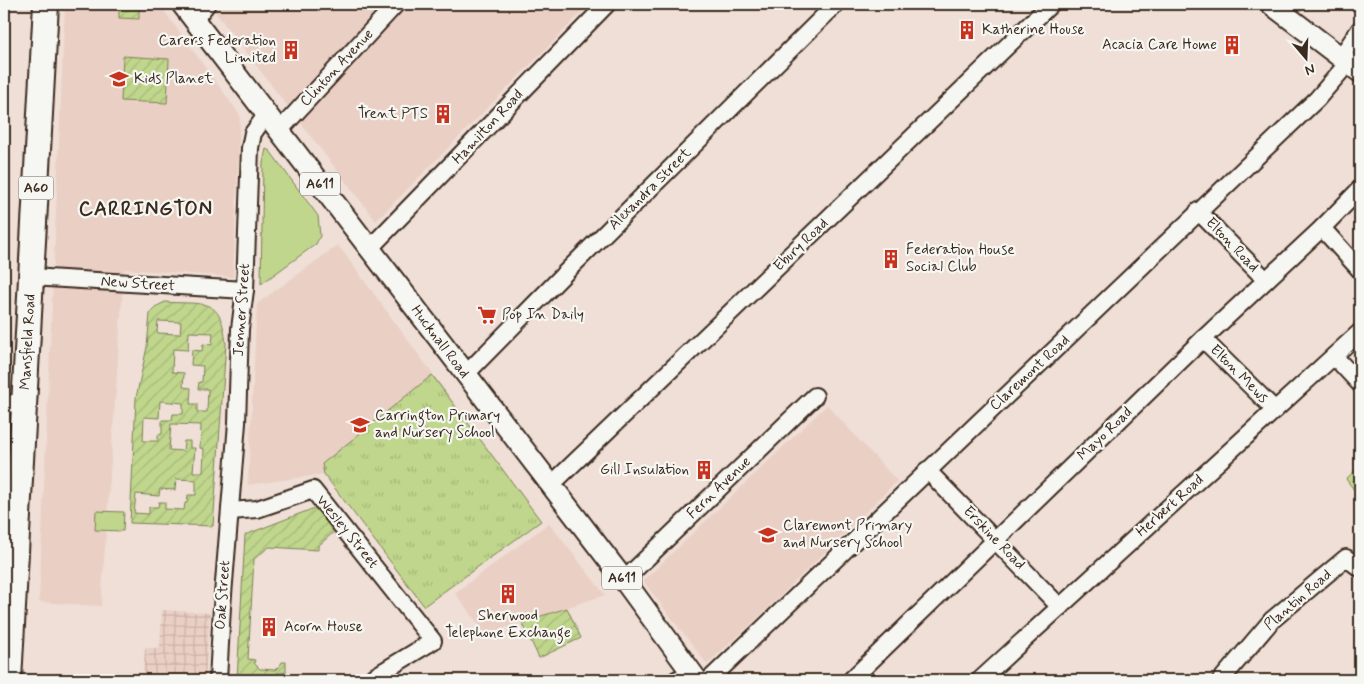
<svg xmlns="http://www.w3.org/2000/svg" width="1364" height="684" viewBox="0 0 1364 684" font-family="Mynerve,sans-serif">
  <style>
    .built { fill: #eacfc4 }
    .industrial { fill: url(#industrial-grid) }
    .grass { fill: #bfd68c; stroke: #7d8055 }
    .park { fill: url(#park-tufts); stroke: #7d8055 }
    .garden { fill: url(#garden-furrows); stroke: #7d8055; fill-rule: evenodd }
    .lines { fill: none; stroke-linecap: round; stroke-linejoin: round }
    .minor-casing { stroke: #3b2a1e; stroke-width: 20 }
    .major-casing { stroke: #3b2a1e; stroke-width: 24 }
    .highway-casing { stroke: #3b2a1e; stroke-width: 28 }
    .minor { stroke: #f6f6f2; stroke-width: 16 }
    .major { stroke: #f6f6f2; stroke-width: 20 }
    .highway { stroke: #f6f6f2; stroke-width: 24 }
    .labels { text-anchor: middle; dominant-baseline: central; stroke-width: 4.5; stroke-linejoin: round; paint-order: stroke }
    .shield { fill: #f6f6f2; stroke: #73675e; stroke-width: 1 }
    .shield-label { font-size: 14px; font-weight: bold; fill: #3b2a1e }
    .poi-label { font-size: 15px; fill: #3b2a1e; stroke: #f6f6f2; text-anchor: start }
    .street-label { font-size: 15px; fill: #3b2a1e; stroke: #f6f6f2 }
    .district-label { font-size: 20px; font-weight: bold; letter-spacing: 1px; fill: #3b2a1e; stroke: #f6f6f2 }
  </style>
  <defs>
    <pattern id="industrial-grid" width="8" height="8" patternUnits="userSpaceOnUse" patternTransform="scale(1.25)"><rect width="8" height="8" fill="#eacfc4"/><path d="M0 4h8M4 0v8" fill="none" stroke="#cab2a8"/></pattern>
    <pattern id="park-tufts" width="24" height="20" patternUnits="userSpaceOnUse" patternTransform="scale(1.25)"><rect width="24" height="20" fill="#bfd68c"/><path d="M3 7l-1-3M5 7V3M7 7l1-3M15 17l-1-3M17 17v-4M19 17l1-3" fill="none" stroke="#a5b878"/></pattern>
    <pattern id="garden-furrows" width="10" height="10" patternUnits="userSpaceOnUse" patternTransform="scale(1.25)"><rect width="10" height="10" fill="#bfd68c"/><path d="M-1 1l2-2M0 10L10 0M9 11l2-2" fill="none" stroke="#a5b878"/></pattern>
  </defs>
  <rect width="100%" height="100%" fill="#efdfd7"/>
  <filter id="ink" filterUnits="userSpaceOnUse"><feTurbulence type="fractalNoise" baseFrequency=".02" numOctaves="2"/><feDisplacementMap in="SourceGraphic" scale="10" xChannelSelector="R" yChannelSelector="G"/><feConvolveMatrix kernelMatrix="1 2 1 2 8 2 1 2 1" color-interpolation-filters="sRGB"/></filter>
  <g filter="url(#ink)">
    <g class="built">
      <path d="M 65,4 L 159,4 L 240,115 L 233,277 L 124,269 L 101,606 L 39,602 Z"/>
      <path d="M 209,4 L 590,4 L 376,221 Z"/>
      <path d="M 338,245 L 541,521 L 424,606 L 324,474 L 248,485 L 257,304 Z"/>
      <path d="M 827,405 L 897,481 L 760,616 L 707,664 L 643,581 Z"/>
      <path d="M 549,523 L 605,595 L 486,634 L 455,593 Z"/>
    </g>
    <path class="industrial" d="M 162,610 L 210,613 L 205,680 L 143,680 L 145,648 L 160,648 Z"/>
    <g class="grass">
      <path d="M 266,149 L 270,151 L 318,216 L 320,236 L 316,244 L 261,284 L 263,163 Z"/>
      <path d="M 96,511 L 124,512 L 123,531 L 95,530 Z"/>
    </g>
    <g class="park">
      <path d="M 432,375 L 541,521 L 424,606 L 324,474 L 322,464 Z"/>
      <path d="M 1360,466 L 1360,498 L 1346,479 Z"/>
    </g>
    <g class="garden">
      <path d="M 112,4 L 137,4 L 137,6 L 139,6 L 139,19 L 119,18 L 119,6 L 111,6 Z"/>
      <path d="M 123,56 L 169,59 L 167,103 L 121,101 Z"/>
      <path d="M 165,302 C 205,305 221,296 226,344 L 213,526 L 130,523 L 136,398 L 147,347 L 150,314 L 155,307 ZM 158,321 L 181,322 L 180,334 L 157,333 ZM 189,332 L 213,333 L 212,345 L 203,344 L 202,351 L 192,350 L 191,365 L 203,366 L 202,382 L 199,382 L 198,389 L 208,389 L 207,412 L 197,412 L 197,404 L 190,404 L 191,388 L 183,387 L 184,373 L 172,372 L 173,349 L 188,350 ZM 160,401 L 183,403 L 183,414 L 173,414 L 172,420 L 162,420 L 162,434 L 158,435 L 158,441 L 143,441 L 144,417 L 159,418 ZM 171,424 L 201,425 L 200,448 L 204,449 L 203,472 L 193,472 L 195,448 L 190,448 L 190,441 L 184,441 L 183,451 L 169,450 ZM 176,479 L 196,480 L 196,495 L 188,495 L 187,503 L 185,503 L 184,510 L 165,509 L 165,502 L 159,502 L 158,507 L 149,507 L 149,514 L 134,513 L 136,494 L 159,496 L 160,489 L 175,490 Z"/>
      <path d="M 317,507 L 335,531 L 318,546 L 318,550 L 269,547 L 254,559 L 248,659 L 255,660 L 254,663 L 260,669 L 275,670 L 281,664 L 282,662 L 286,662 L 286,672 L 245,680 L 237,680 L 245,535 Z"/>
      <path d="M 567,608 L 581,638 L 539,658 L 522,622 Z"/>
    </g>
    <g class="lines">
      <g class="minor-casing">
        <g id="minor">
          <path d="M 194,20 L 207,4"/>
          <path d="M 1341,57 L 1360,29"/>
          <path d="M 279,131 L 396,4"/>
          <path d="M 1198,211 L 1266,280"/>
          <path d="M 1322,228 L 1360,270"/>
          <path d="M 369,249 L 607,4"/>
          <path d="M 31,277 L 245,290"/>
          <path d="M 1203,339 L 1275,410"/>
          <path d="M 1334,356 L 1360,384"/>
          <path d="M 465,375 L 571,267 L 836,4"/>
          <path d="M 4,404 L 24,402"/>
          <path d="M 927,470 L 1060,607"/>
          <path d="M 550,486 L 1051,4"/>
          <path d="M 230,511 L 257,509 L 313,490 L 433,641 L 369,680"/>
          <path d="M 624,580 L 815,396"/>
          <path d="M 218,680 L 222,607 L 237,423 L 240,329 L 245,290 L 250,148 L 253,133 L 267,114"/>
          <path d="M 676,680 L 692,673"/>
          <path d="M 709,680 L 1317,99 L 1348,63"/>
          <path d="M 851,680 L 1203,339 L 1322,228 L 1360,189"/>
          <path d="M 980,680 L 1360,332"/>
          <path d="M 1221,680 L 1272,620 L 1346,558 L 1360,568"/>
        </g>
      </g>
      <g class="major-casing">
        <g id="major">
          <path d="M 182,4 L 624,580 L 697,680"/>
          <path d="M 1271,4 L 1360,72"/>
        </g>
      </g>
      <g class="highway-casing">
        <path id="highway" d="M 9,680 L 46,4"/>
      </g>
      <use href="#minor" class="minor"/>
      <use href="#major" class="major"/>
      <use href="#highway" class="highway"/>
    </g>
  </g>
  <defs>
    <g id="building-bare" transform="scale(1.5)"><path d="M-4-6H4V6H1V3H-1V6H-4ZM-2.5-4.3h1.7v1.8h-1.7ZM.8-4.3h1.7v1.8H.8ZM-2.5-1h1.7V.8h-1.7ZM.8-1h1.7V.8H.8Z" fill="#c8321e" stroke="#f6f6f2" stroke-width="2.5" paint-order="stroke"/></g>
    <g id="school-bare" transform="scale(1.5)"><path d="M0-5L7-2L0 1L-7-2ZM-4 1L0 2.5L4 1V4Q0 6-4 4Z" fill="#c8321e" stroke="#f6f6f2" stroke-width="2.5" paint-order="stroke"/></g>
    <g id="supermarket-bare" transform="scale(1.5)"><path d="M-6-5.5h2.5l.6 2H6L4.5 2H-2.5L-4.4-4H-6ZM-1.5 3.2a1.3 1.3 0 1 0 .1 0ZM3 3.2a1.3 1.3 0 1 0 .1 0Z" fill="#c8321e" stroke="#f6f6f2" stroke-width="2.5" paint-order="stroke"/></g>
  </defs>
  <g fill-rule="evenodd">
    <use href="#building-bare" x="967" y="30"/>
    <use href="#building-bare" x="1232" y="45"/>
    <use href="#building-bare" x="291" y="50"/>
    <use href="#school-bare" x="119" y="79"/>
    <use href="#building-bare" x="443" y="114"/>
    <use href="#building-bare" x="891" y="259"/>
    <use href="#supermarket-bare" x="487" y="315"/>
    <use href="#school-bare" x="360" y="425"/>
    <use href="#building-bare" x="704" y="470"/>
    <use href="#school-bare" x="768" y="535"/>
    <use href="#building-bare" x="508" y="594"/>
    <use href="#building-bare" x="269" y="627"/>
  </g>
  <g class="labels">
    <g class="shield">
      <rect x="300" y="172.5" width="40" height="23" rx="4"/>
      <rect x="18.5" y="176.5" width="35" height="23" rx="4"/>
      <rect x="602" y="566.5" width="40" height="23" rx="4"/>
    </g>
    <g class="shield-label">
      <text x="320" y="184">A611</text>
      <text x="36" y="188">A60</text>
      <text x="622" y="578">A611</text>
    </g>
    <g class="poi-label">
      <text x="982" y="30">Katherine House</text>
      <text x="276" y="41" text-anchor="end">Carers Federation<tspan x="276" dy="17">Limited</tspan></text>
      <text x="1217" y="45" text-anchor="end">Acacia Care Home</text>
      <text x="134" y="79">Kids Planet</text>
      <text x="428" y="114" text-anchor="end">Trent PTS</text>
      <text x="906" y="250">Federation House<tspan x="906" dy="17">Social Club</tspan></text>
      <text x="502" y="315">Pop In Daily</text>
      <text x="375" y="416">Carrington Primary<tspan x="375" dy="17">and Nursery School</tspan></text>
      <text x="689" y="470" text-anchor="end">Gill Insulation</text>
      <text x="783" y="526">Claremont Primary<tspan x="783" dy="17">and Nursery School</tspan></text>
      <text x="508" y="616" text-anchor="middle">Sherwood<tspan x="508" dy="17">Telephone Exchange</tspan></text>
      <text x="284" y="627">Acorn House</text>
    </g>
    <g class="street-label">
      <text transform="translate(337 68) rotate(-47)">Clinton Avenue</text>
      <text transform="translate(488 127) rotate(-47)">Hamilton Road</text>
      <text transform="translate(650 189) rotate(-45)">Alexandra Street</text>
      <text transform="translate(801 245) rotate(-44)">Ebury Road</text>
      <text transform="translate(1232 245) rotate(46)">Elton Road</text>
      <text transform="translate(138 284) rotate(4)">New Street</text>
      <text transform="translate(242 310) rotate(-86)">Jenner Street</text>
      <text transform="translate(28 342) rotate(-87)">Mansfield Road</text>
      <text transform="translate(440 342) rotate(53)">Hucknall Road</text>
      <text transform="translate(1030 373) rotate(-43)">Claremont Road</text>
      <text transform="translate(1239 374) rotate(45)">Elton Mews</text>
      <text transform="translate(1105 434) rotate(-44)">Mayo Road</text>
      <text transform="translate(719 488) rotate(-44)">Fern Avenue</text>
      <text transform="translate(1170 506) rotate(-42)">Herbert Road</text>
      <text transform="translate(347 532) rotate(51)">Wesley Street</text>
      <text transform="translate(994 538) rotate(46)">Erskine Road</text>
      <text transform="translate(223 595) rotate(-86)">Oak Street</text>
      <text transform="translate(1298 600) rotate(-41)">Plantin Road</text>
    </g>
    <g class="district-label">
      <text x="146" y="209">CARRINGTON</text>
    </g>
  </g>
  <rect width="1364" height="684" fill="none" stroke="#f6f6f2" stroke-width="20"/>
  <rect x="10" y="10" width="1344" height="664" fill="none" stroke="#3b2a1e" stroke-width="2" filter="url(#ink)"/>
  <g transform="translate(1306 58) rotate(161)" stroke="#f6f6f2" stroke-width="4" paint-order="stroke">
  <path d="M0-4L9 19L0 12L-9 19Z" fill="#3b2a1e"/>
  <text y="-8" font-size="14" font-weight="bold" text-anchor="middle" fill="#3b2a1e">N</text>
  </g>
</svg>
